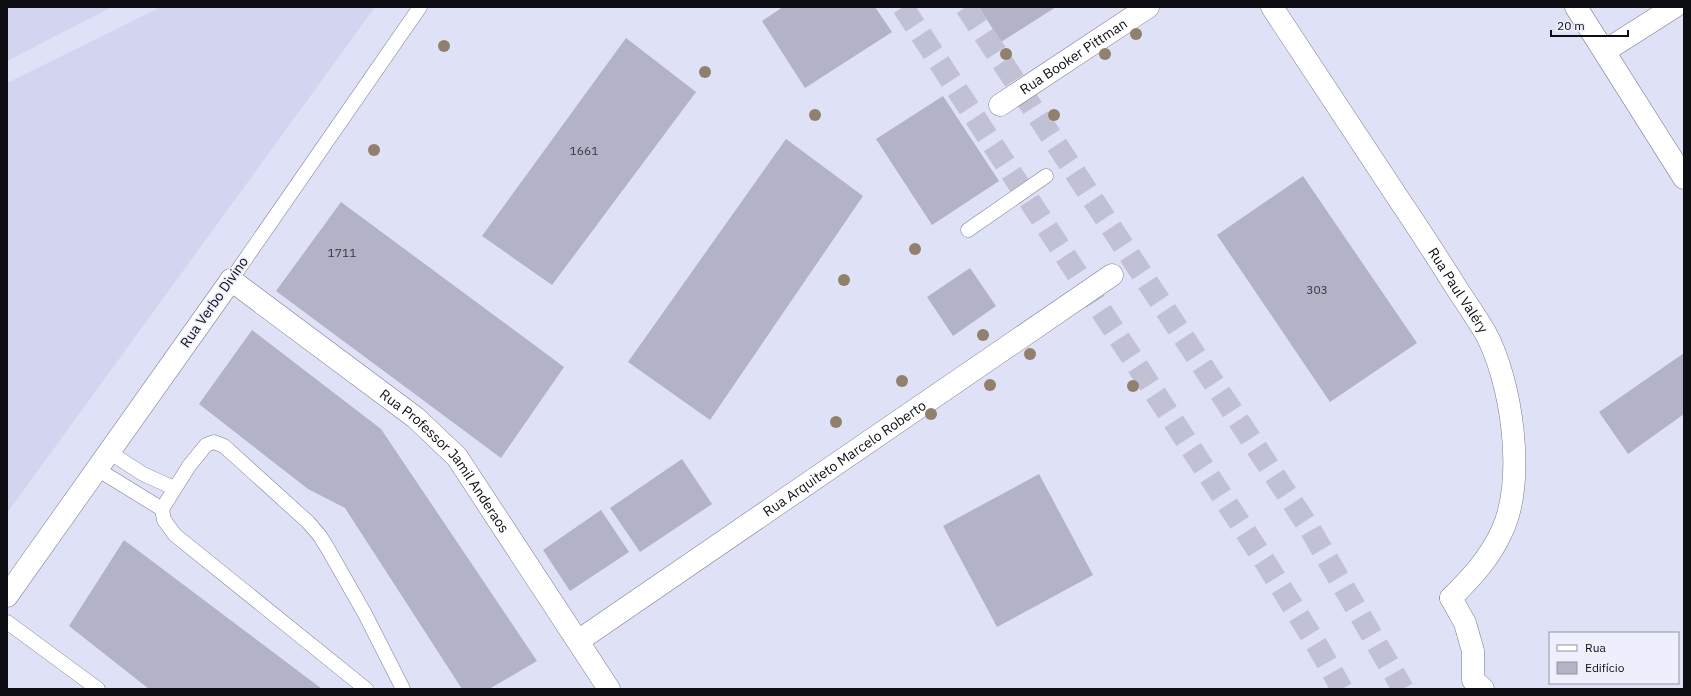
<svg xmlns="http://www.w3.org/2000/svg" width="1691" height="696" viewBox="0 0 1691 696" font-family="'IBM Plex Sans',sans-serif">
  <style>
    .built { fill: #d2d4f0 }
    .building { fill: #b2b3c7 }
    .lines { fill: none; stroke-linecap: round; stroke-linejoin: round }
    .secondary-tunnel { stroke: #c0c1d4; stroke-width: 22; stroke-dasharray: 22 11; stroke-linecap: butt }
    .service-casing { stroke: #7b7c90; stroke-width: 15 }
    .minor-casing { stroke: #7b7c90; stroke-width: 23 }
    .tertiary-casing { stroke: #7b7c90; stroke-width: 23 }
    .service { stroke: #fff; stroke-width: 14 }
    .minor { stroke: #fff; stroke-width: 22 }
    .tertiary { stroke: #fff; stroke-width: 22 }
    .tree { fill: #92806f }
    .labels { text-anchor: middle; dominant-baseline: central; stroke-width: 3.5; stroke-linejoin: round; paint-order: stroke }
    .number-label { font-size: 12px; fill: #363641 }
    .street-label { font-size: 14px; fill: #0d0d14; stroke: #eeeffc }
  </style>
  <rect width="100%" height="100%" fill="#dfe1f6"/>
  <g class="built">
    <path d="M 7,7 L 112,7 L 7,61 Z"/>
    <path d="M 161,7 L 375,7 L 7,513 L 7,83 Z"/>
  </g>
  <g class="building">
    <path d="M 783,7 L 875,7 L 892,32 L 805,88 L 762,21 Z"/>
    <path d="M 979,7 L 1056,7 L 1001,42 Z"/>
    <path d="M 626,38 L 696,92 L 552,285 L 482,236 Z"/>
    <path d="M 943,96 L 999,181 L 932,225 L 876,139 Z"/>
    <path d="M 786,139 L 863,196 L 710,420 L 628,362 Z"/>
    <path d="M 1303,176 L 1417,343 L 1330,402 L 1217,235 Z"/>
    <path d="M 341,202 L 564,367 L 501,458 L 276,291 Z"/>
    <path d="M 970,268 L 996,306 L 953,336 L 927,297 Z"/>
    <path d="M 252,330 L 381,429 L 537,661 L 489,689 L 462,689 L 345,508 L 308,489 L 199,404 Z"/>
    <path d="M 1684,353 L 1684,414 L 1628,454 L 1599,412 Z"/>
    <path d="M 682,459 L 712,504 L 640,552 L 610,508 Z"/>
    <path d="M 1039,474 L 1093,575 L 997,627 L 943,526 Z"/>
    <path d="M 601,510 L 629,552 L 570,591 L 543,550 Z"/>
    <path d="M 124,540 L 322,689 L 149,689 L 69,626 Z"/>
  </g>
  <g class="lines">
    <g class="secondary-tunnel">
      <path d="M 903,7 L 1264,560 L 1318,647 L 1342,689"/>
      <path d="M 966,7 L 1310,529 L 1403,689"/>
    </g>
    <g class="service-casing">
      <g id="service">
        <path d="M 968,230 L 1046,176"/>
        <path d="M 231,280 L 420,7"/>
        <path d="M 109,452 L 143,474 L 174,488"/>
        <path d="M 97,469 L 162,509"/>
        <path d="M 7,622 L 98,689"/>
        <path d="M 366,689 L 175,535 L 164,520 L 162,509 L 189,466 L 206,445 L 214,442 L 224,446 L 308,522 L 320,536 L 328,549 L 365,614 L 403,689"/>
      </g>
    </g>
    <g class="minor-casing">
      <g id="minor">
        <path id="s1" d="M 1272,7 C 1314,71 1356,134 1398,198 C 1419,229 1439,260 1459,292 C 1468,305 1477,319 1485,332 C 1512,381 1526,480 1502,531 C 1490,558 1471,578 1451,598"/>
        <path d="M 1576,7 L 1684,178"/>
        <path d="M 1605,51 L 1674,7"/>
        <path id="s2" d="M 1000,105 L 1148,7"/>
        <path id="s3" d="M 231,280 L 416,418 L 457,457 L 609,689"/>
        <path id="s4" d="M 578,641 L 1112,275"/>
      </g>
    </g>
    <g class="tertiary-casing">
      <g id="tertiary">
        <path d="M 7,596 L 231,280"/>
        <path d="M 1451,598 L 1465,623 L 1473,651 L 1473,680 L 1483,689"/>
      </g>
    </g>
    <use href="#service" class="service"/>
    <use href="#minor" class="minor"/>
    <use href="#tertiary" class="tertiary"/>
  </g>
  <g class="tree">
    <circle cx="1136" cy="34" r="6"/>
    <circle cx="444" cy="46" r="6"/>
    <circle cx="1006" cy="54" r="6"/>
    <circle cx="1105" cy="54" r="6"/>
    <circle cx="705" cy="72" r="6"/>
    <circle cx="815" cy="115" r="6"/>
    <circle cx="1054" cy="115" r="6"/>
    <circle cx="374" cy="150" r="6"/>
    <circle cx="915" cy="249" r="6"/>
    <circle cx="844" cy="280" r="6"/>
    <circle cx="983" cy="335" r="6"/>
    <circle cx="1030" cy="354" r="6"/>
    <circle cx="902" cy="381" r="6"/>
    <circle cx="990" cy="385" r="6"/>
    <circle cx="1133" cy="386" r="6"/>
    <circle cx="931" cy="414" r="6"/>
    <circle cx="836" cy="422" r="6"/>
  </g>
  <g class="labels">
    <g class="number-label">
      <text x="584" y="150">1661</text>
      <text x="342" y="252">1711</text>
      <text x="1317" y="289">303</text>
    </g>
    <g class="street-label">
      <text stroke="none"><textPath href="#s2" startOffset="88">Rua Booker Pittman</textPath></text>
      <text stroke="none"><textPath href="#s1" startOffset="339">Rua Paul Valéry</textPath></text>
      <text transform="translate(214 302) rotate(-55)">Rua Verbo Divino</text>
      <text stroke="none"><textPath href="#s4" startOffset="323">Rua Arquiteto Marcelo Roberto</textPath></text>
      <text stroke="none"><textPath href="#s3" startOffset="282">Rua Professor Jamil Anderaos</textPath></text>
    </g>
  </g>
  <rect width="1691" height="696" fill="none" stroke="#0d0d14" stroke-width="16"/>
  <rect x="1549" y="632" width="130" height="52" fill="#eeeffc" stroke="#94959f"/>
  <rect x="1557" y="645" width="20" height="6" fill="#ffffff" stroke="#94959f"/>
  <text x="1585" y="652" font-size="12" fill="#0d0d14">Rua</text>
  <rect x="1557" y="662" width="20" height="12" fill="#b2b3c7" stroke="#94959f"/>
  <text x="1585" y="672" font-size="12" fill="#0d0d14">Edifício</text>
  <path d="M1551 30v6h77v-6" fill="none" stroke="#0d0d14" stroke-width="2"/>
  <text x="1557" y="30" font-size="12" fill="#0d0d14" stroke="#eeeffc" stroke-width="3" paint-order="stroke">20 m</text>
</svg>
